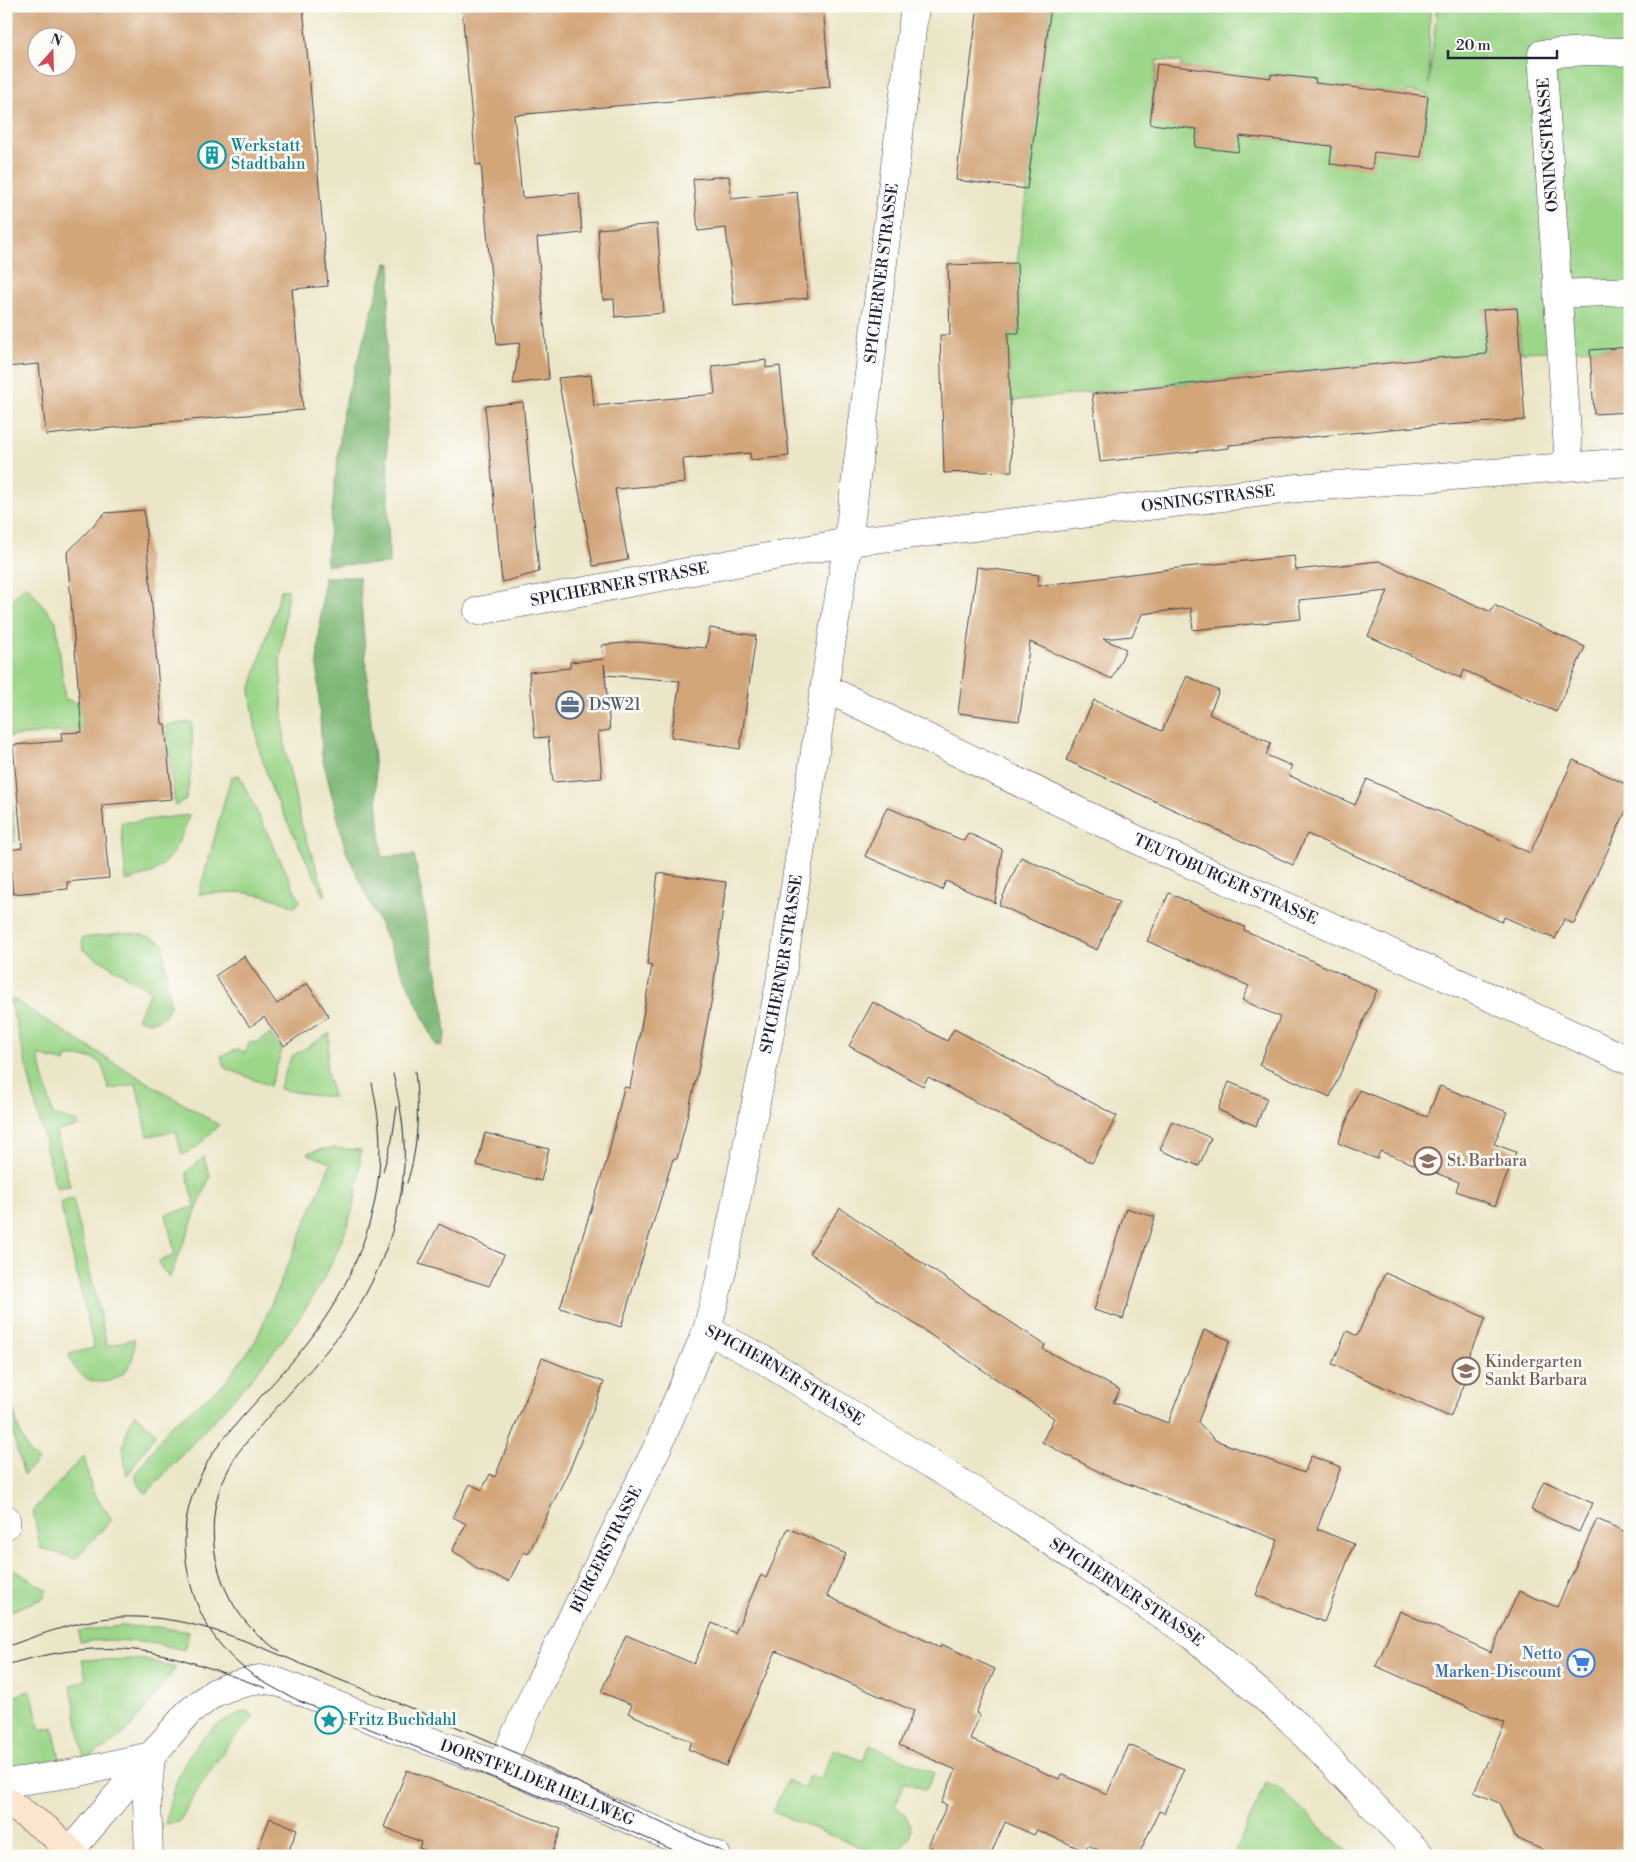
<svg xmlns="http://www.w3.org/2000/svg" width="1636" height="1862" viewBox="0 0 1636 1862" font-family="'Libre Bodoni',serif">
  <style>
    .green { fill: #9cd689; stroke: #5f7c62; fill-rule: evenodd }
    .forest { fill: #7db775; stroke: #506c58 }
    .building { fill: #d3a67a; fill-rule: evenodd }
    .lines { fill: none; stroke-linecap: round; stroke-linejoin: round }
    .street-casing { stroke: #403f50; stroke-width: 29 }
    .secondary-casing { stroke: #403f50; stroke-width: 29 }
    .street { stroke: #fff; stroke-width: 28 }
    .secondary { stroke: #fbe5cf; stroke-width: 28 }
    .tram { stroke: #22223b; stroke-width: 1 }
    .labels { text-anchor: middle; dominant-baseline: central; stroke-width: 5; stroke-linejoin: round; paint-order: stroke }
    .street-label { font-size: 16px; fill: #22223b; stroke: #fdfcf7 }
    .culture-label { font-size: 16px; fill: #0d838f; stroke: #fdfcf7; text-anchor: start }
    .service-label { font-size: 16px; fill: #4e5e75; stroke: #fdfcf7; text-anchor: start }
    .education-label { font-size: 16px; fill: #785e54; stroke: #fdfcf7; text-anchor: start }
    .shop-label { font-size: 16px; fill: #366cbe; stroke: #fdfcf7; text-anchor: end }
  </style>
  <rect width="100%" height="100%" fill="#fdfcf7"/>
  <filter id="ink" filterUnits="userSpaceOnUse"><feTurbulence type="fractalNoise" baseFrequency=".02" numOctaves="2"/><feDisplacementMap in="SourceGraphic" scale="10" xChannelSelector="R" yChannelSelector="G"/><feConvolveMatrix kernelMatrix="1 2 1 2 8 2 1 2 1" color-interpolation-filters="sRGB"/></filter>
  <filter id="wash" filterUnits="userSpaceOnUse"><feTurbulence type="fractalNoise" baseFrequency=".0096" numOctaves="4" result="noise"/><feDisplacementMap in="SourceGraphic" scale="20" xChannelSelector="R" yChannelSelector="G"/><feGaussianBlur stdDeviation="1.12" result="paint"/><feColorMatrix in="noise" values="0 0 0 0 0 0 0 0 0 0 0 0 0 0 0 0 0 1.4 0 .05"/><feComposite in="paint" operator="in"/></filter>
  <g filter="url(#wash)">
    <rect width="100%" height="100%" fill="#ece6c8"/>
    <g class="green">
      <path d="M 1051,6 L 1405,6 L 1430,9 L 1429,84 L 1437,6 L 1543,6 L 1544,11 L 1630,6 L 1630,348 L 1521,352 L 1517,308 L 1484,310 L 1487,354 L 1436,358 L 1010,401 L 1008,333 L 1019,332 L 1017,263 ZM 1157,60 L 1181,62 L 1181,67 L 1207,70 L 1207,74 L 1271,78 L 1272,74 L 1315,79 L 1315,83 L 1406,94 L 1407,91 L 1428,94 L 1421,157 L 1374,152 L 1372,169 L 1332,146 L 1240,136 L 1195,147 L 1197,129 L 1150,123 Z"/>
      <path d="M 26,585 L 56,621 L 65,699 L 109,713 L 110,727 L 6,737 L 6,606 Z"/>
      <path d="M 281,590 L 288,590 L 280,663 L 285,750 L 302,827 L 326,894 L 324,896 L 272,790 L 259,749 L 250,691 Z"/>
      <path d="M 192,722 C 193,749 192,773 186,799 L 175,806 L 167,725 Z"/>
      <path d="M 6,751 L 15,842 L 6,843 Z"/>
      <path d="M 239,775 L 300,901 L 295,907 L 269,897 L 241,892 L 199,894 L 231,777 Z"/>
      <path d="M 189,815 C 182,837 173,859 153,872 C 145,876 135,878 126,881 L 121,823 Z"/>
      <path d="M 121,933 C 138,934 150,934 163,944 L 170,1006 C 162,1023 152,1025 137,1018 L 151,991 L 83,950 L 82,938 Z"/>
      <path d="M 6,995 L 113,1062 L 219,1125 L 197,1147 L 182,1155 L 176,1131 L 148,1136 L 136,1084 L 109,1090 C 101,1057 101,1057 67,1057 L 65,1062 L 38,1055 L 53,1115 L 78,1122 L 79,1126 L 56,1131 L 70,1186 L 56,1188 L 11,1003 L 6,1004 Z"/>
      <path d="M 330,1033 L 326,1068 L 333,1097 L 311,1095 L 279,1089 L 291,1057 Z"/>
      <path d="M 270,1034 L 282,1050 L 270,1086 L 225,1068 L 221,1056 L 238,1049 L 245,1053 L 250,1041 L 255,1043 Z"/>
      <path d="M 331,1148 L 361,1150 C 359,1173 357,1196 350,1218 C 325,1294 278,1349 226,1407 C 199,1436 173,1465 146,1494 L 137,1482 L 135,1474 L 170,1426 L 225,1383 L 256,1340 L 331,1163 L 308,1154 L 309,1152 Z"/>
      <path d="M 204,1157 L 210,1176 L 170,1277 L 161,1268 L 159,1261 L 175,1255 L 166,1214 L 195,1207 L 186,1172 Z"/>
      <path d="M 73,1199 L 107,1346 L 134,1339 C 139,1388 80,1398 69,1354 L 94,1348 L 60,1202 Z"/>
      <path d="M 6,1377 L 17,1425 L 29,1453 L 38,1460 L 24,1475 L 6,1409 Z"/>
      <path d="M 135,1414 L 156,1433 L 127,1476 C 122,1448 121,1440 135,1414 Z"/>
      <path d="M 84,1456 L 92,1491 L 112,1519 L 75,1559 L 40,1548 L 33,1510 Z"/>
      <path d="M 7,1566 L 47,1590 L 44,1598 L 6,1613 Z"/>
      <path d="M 120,1626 L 159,1627 L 189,1632 L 184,1650 C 150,1641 115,1638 80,1642 L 79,1631 Z"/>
      <path d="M 140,1659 L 176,1668 L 130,1728 L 111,1744 L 84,1759 L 71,1686 L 86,1679 L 82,1660 Z"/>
      <path d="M 31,1690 L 40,1730 L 53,1727 L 61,1765 L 33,1769 L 6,1765 L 6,1700 Z"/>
      <path d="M 246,1711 L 254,1717 L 227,1746 L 202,1783 L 179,1822 L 165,1824 C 175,1773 193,1729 246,1711 Z"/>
      <path d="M 870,1745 L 934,1773 L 926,1790 L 905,1782 L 895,1806 C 910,1816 920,1836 899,1848 C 890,1853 879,1851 870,1851 L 773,1812 L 787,1780 L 804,1788 L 809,1775 L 820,1780 L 834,1749 L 863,1761 Z"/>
      <path d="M 1266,1783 L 1278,1787 L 1352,1856 L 1233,1856 Z"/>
    </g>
    <g class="forest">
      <path d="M 386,263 L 391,264 L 386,362 L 389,564 L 326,565 L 343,410 Z"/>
      <path d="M 324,577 L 359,577 L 382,857 L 414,855 L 443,1004 L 446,1034 L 442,1046 L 436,1045 L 346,851 L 322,756 L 317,662 Z"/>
    </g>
    <g id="blocks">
      <g class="building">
        <path d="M 6,6 L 303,6 L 328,286 L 292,289 L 303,410 L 168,422 L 46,435 L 39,364 L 6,367 ZM 38,38 L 68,38 L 68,68 L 38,68 Z"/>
        <path d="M 469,6 L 823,6 L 830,87 L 514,115 L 522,198 L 579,193 L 582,233 L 537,238 L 549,379 L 513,384 L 520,343 L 497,345 L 481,164 L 476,165 L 462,9 L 469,8 Z"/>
        <path d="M 978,6 L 1051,6 L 1027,189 L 956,180 Z"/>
        <path d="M 1157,64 L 1271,78 L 1271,74 L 1316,79 L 1315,83 L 1428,96 L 1421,157 L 1374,152 L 1372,169 L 1330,164 L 1332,146 L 1240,136 L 1238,152 L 1195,147 L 1197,129 L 1150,124 Z"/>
        <path d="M 729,176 L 731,199 L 797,192 L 808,298 L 734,306 L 726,228 L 698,231 L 693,179 Z"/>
        <path d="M 657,224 L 664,313 L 615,317 L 614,299 L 603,300 L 598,229 Z"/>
        <path d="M 1017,263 L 1019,333 L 1008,333 L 1012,471 L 944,473 L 940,335 L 950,335 L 948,265 Z"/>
        <path d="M 1517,308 L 1525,420 L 1413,427 L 1229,445 L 1229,448 L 1100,462 L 1092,394 L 1436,358 L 1487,354 L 1483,310 Z"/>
        <path d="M 1630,347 L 1630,412 L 1594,414 L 1590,350 Z"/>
        <path d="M 766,360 L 766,368 L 780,366 L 789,456 L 751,460 L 750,453 L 683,459 L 685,483 L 615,489 L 628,560 L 593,566 L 558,378 L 591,375 L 594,406 L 715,394 L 712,366 Z"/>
        <path d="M 523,402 L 539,572 L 502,582 L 485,406 Z"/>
        <path d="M 144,510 L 162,724 L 165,724 L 172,799 L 102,805 L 109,878 L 67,882 L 68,889 L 13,894 L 9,850 L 22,848 L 13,745 L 62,741 L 61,733 L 82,732 L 67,553 L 105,513 Z"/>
        <path d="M 1294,556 L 1296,570 L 1379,561 L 1491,612 L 1494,605 L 1585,647 L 1556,712 L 1464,670 L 1461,678 L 1368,636 L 1388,591 L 1299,600 L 1301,619 L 1193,630 L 1191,608 L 1142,614 L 1132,636 L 1103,639 L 1126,649 L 1112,679 L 1030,642 L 1019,721 L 958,713 L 977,567 L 1039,575 L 1037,586 L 1186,567 Z"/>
        <path d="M 710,628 L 756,636 L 740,749 L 671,737 L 680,681 L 606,675 L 604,664 L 610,730 L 598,732 L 602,778 L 553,782 L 548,737 L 535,738 L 529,672 L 570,668 L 570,662 L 604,659 L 602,645 L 636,642 L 706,648 Z"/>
        <path d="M 1187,676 L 1219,691 L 1209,714 L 1271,743 L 1266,755 L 1292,766 L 1288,775 L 1355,805 L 1367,779 L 1530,853 L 1573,760 L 1630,786 L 1630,802 L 1574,924 L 1564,919 L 1555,939 L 1504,917 L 1502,922 L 1307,834 L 1293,865 L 1066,760 L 1094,700 L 1162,731 Z"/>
        <path d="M 887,807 L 964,841 L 968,833 L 1002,849 L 995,903 L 946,881 L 942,890 L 865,856 Z"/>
        <path d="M 1021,857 L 1119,902 L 1097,950 L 999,905 Z"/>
        <path d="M 658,873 L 726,882 L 712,998 L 698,1071 L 677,1159 L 673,1159 L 621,1327 L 560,1308 L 608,1156 L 624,1087 L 630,1088 L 652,966 L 647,965 Z"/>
        <path d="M 1169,893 L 1245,927 L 1244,930 L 1377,990 L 1330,1097 L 1259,1065 L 1280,1017 L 1242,1000 L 1249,986 L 1147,941 Z"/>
        <path d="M 244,956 L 277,1004 L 307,983 L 329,1016 L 284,1046 L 264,1017 L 250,1027 L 215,976 Z"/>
        <path d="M 873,1002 L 947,1041 L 954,1029 L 1117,1116 L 1092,1163 L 928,1077 L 923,1086 L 849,1046 Z"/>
        <path d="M 1229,1082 L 1267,1098 L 1256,1126 L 1218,1110 Z"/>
        <path d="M 1440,1086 L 1507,1112 L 1494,1144 L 1516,1152 L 1495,1206 L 1456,1191 L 1459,1182 L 1380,1151 L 1377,1159 L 1338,1143 L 1359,1090 L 1427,1117 Z"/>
        <path d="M 1172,1121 L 1211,1138 L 1199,1166 L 1160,1150 Z"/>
        <path d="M 485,1133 L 549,1149 L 541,1181 L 477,1165 Z"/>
        <path d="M 840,1208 L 1045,1345 L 1043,1349 L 1120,1390 L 1113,1402 L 1168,1423 L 1204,1330 L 1230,1340 L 1198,1422 L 1215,1440 L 1304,1473 L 1311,1456 L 1341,1467 L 1317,1529 L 1354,1544 L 1324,1622 L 1256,1595 L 1278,1540 L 1107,1476 L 1042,1442 L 1054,1418 L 809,1253 Z"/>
        <path d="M 1126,1208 L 1155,1217 L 1123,1319 L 1094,1310 Z"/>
        <path d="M 439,1224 L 504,1255 L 489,1286 L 419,1264 Z"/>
        <path d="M 1385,1273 L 1486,1318 L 1457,1380 L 1465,1383 L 1450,1417 L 1332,1364 L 1347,1331 L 1357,1336 Z"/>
        <path d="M 542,1358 L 604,1382 L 572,1464 L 528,1554 L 524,1552 L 509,1581 L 477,1569 L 463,1557 L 452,1551 L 466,1524 L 453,1517 L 470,1484 L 482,1490 L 490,1474 L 495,1477 Z"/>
        <path d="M 1544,1481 L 1592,1503 L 1579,1532 L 1531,1510 Z"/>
        <path d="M 1597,1519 L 1630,1534 L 1630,1856 L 1556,1856 L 1514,1837 L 1499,1803 L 1474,1792 L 1505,1723 L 1376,1666 L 1400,1611 L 1491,1652 L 1519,1591 L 1557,1607 Z"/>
        <path d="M 788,1528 L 846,1554 L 827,1596 L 940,1647 L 941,1644 L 995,1669 L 976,1713 L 980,1715 L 970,1739 L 1059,1779 L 1061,1774 L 1107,1794 L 1129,1745 L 1184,1769 L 1164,1813 L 1159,1811 L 1138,1856 L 1111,1856 L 1088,1845 L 1085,1851 L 1037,1830 L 1034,1835 L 1005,1822 L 990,1856 L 949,1856 L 928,1846 L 947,1805 L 941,1803 L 956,1770 L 899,1745 L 914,1711 L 776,1651 L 726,1766 L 688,1749 L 692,1742 L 628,1713 L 632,1705 L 601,1692 L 626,1635 L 694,1664 L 712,1623 L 735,1633 L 761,1575 L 766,1578 Z"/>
        <path d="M 407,1770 L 561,1829 L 551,1856 L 439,1856 L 419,1848 L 421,1842 L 384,1827 Z"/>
        <path d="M 270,1818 L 297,1829 L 287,1856 L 255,1856 Z"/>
      </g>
    </g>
  </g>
  <g filter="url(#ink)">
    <use href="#blocks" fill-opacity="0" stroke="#403f50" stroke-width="1"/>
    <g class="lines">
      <g class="street-casing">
        <g id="street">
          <path d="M 1558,294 L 1630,291"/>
          <path d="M 1569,466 L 1542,54 L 1588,51 L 1630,52"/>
          <path id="s1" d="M 478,611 L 848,542 L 1298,488 L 1630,462"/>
          <path id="s2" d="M 825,688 L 1154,848 L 1448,978 L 1630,1061"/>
          <path id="s3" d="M 707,1330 L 764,1360 L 982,1496 L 1192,1635 L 1291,1720 L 1421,1856"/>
          <path d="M 6,1519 L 6,1525"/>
          <path id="s4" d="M 501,1766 L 539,1684 L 658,1446 L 707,1330 L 722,1271 L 783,968 L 829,657 L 848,542 L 915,6"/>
          <path d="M 6,1783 L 75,1773 L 151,1756"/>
          <path id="s5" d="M 70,1851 L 188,1713 L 214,1693 L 229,1687 L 259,1679 L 278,1682 L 404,1732 L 501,1766 L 717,1856"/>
          <path d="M 149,1856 L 147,1801 L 151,1756"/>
        </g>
      </g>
      <g class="secondary-casing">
        <path id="secondary" d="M 6,1801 L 49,1831 L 75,1856"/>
      </g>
      <use href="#street" class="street"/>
      <use href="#secondary" class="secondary"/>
      <g class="tram">
        <path d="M 383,1171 L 392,1140 L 397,1107"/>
        <path d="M 407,1183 C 419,1146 419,1109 415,1071"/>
        <path d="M 6,1647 C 49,1631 93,1615 139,1617 C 204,1619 265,1649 325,1674 C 393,1701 461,1727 527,1758 C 596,1790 663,1825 732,1856"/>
        <path d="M 280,1651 C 231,1623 206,1563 215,1508 C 218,1489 227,1471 237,1454 C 268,1414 305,1379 336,1339 C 378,1286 408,1209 404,1141 C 403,1118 398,1096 393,1074"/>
        <path d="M 6,1665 C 53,1651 101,1644 150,1652 C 190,1659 228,1675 266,1688"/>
        <path d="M 299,1701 L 639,1835 L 687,1856"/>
        <path d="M 304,1703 C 281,1692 258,1681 239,1664 C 199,1630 180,1573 186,1522 C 189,1498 200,1475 212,1454 C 237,1420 268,1390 296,1357 C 345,1299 381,1224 380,1146 C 380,1125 376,1103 372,1083"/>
      </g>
    </g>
  </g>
  <defs>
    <g id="building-ring" transform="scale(1.4375)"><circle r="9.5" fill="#fdfcf7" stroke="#0f9aa8" stroke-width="1.5"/><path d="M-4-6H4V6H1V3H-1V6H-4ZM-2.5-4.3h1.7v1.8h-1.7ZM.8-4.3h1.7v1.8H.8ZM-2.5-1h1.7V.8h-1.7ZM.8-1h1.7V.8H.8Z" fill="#0f9aa8"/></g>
    <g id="office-ring" transform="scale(1.4375)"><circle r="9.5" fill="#fdfcf7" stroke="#5c6f8a" stroke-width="1.5"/><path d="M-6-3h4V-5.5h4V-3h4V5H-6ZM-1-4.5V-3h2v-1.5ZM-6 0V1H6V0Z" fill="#5c6f8a"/></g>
    <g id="school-ring" transform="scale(1.4375)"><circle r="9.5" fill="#fdfcf7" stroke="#8d6e63" stroke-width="1.5"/><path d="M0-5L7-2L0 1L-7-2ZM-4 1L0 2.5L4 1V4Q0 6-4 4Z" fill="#8d6e63"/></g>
    <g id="supermarket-ring" transform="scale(1.4375)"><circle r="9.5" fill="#fdfcf7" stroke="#3f7fe0" stroke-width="1.5"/><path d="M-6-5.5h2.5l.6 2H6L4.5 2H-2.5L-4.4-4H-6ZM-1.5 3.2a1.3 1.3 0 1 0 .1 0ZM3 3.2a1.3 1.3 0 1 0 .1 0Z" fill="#3f7fe0"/></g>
    <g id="sight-ring" transform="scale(1.4375)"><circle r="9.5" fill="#fdfcf7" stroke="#0f9aa8" stroke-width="1.5"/><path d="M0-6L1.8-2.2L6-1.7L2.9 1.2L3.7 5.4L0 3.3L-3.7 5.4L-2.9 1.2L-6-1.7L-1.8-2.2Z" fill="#0f9aa8"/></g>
  </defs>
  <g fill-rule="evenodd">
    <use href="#building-ring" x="212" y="155"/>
    <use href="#office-ring" x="570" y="705"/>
    <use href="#school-ring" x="1428" y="1161"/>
    <use href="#school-ring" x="1466" y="1371"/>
    <use href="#supermarket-ring" x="1581" y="1663"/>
    <use href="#sight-ring" x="329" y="1720"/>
  </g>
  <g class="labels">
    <g class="street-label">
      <text transform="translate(1548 145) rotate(-94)">OSNINGSTRASSE</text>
      <text stroke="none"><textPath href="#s4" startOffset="1554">SPICHERNER STRASSE</textPath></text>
      <text stroke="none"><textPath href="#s1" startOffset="739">OSNINGSTRASSE</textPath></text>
      <text stroke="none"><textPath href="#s1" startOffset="144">SPICHERNER STRASSE</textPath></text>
      <text stroke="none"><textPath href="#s2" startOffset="444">TEUTOBURGER STRASSE</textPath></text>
      <text stroke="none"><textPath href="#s4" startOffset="856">SPICHERNER STRASSE</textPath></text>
      <text stroke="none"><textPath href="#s3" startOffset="90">SPICHERNER STRASSE</textPath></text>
      <text stroke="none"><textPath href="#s4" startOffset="241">BÜRGERSTRASSE</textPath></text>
      <text stroke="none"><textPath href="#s3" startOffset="495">SPICHERNER STRASSE</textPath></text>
      <text stroke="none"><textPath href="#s5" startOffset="559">DORSTFELDER HELLWEG</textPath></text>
    </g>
    <g class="culture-label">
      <text x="231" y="146">Werkstatt<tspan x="231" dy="18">Stadtbahn</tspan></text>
      <text x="348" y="1720">Fritz Buchdahl</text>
    </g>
    <g class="service-label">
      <text x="589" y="705">DSW21</text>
    </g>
    <g class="education-label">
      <text x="1447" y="1161">St. Barbara</text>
      <text x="1485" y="1362">Kindergarten<tspan x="1485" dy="18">Sankt Barbara</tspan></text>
    </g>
    <g class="shop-label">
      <text x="1562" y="1654">Netto<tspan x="1562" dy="18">Marken-Discount</tspan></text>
    </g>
  </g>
  <rect width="1636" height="1862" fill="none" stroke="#fdfcf7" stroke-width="25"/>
  <g transform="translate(52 52) rotate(20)"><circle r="24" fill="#fdfcf7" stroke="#a5a5ac"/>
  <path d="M0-4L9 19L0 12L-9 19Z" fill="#d1495b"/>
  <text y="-8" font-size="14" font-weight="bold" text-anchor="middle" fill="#22223b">N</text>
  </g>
  <path d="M1448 50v8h109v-8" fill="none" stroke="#22223b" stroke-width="2.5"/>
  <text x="1456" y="50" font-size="15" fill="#22223b" stroke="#fdfcf7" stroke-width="4" paint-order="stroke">20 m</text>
</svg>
